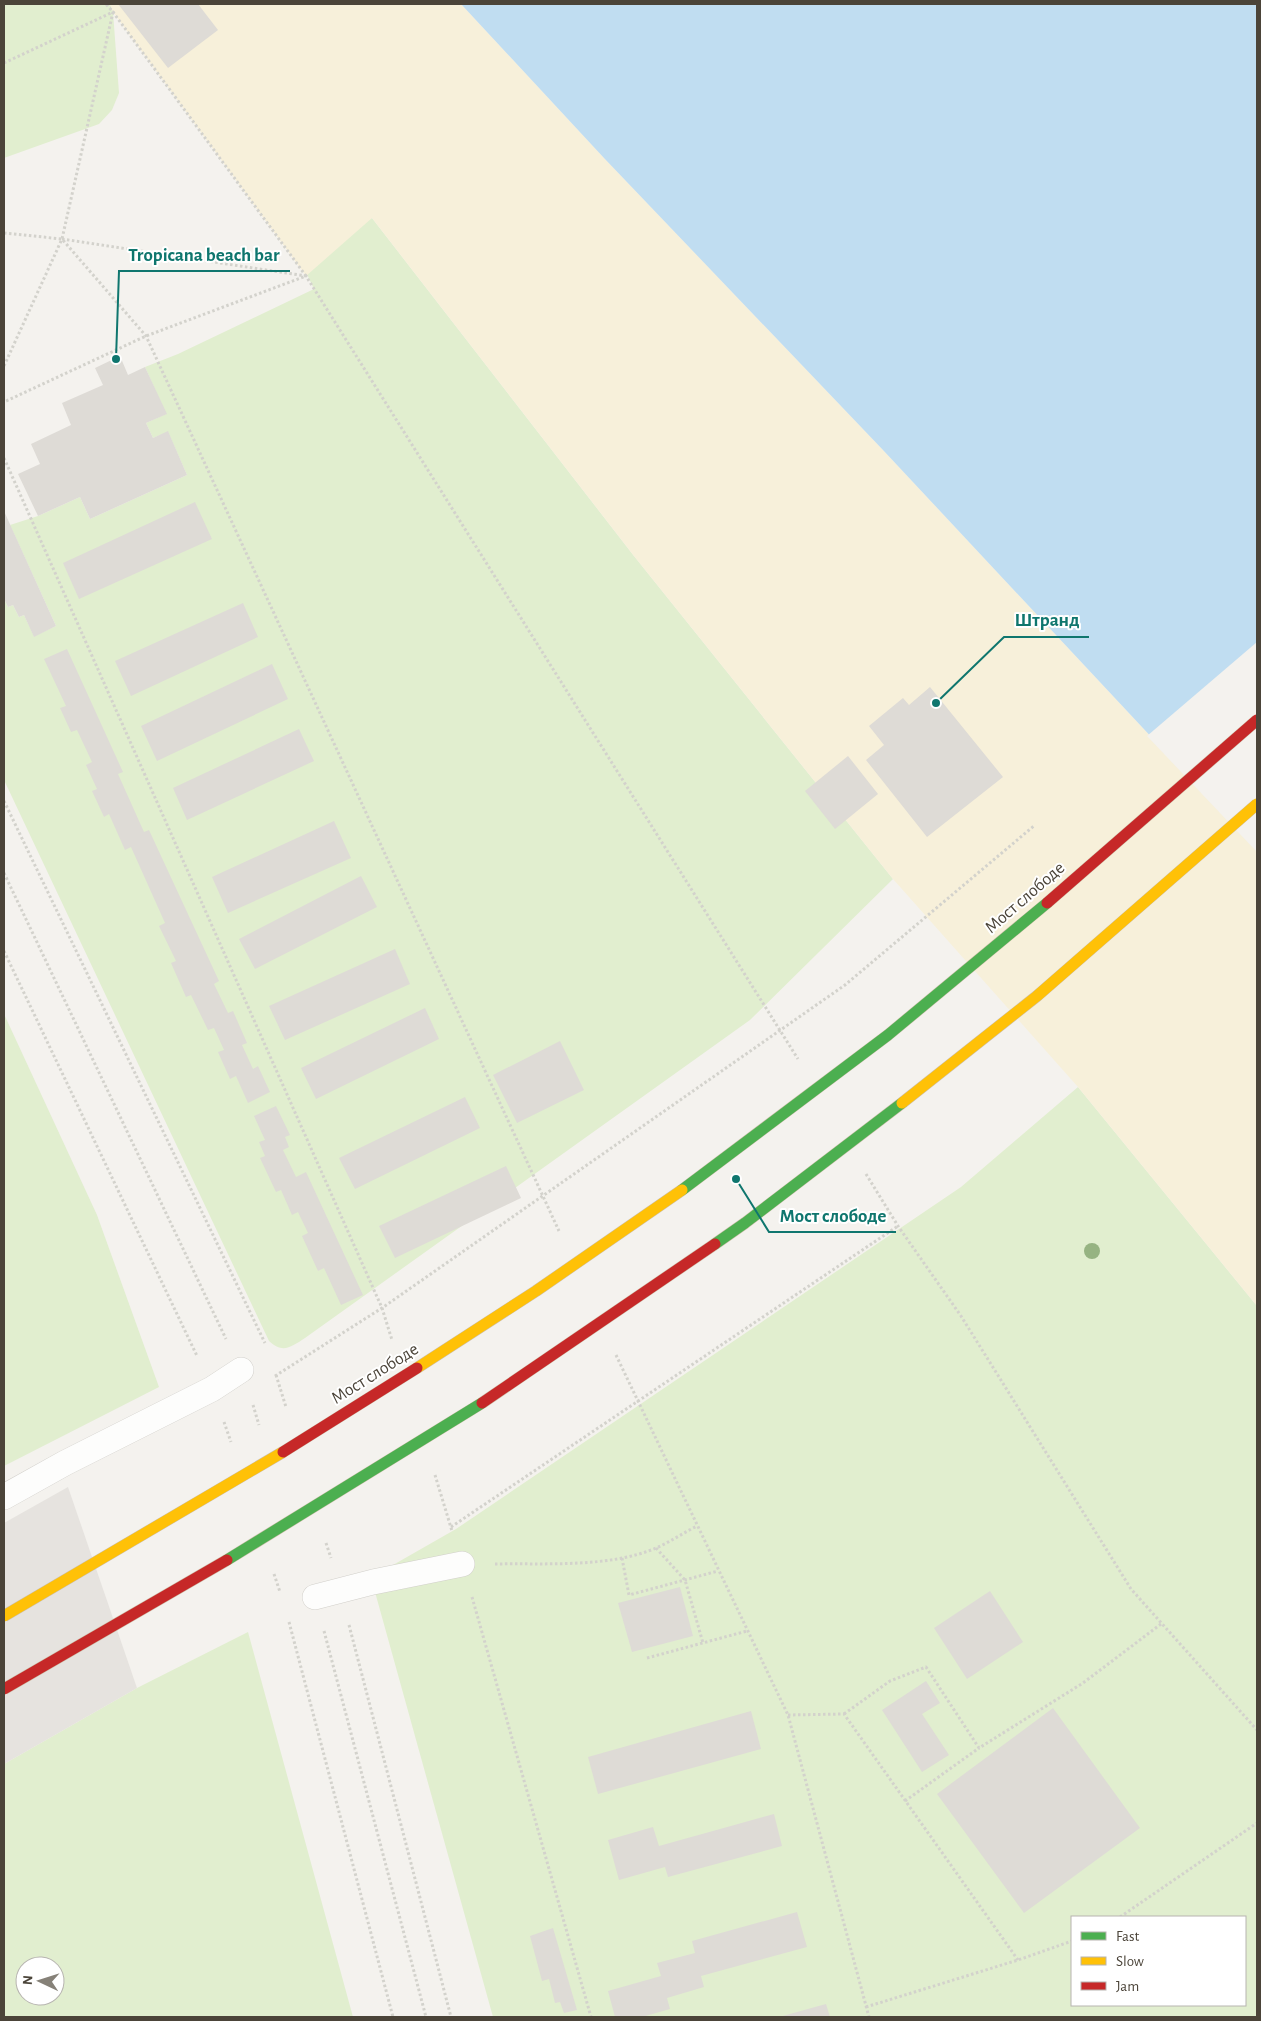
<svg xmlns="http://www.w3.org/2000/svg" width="1261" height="2021" viewBox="0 0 1261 2021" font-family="'Alegreya Sans',sans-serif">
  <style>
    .green { fill: #e1eecf; fill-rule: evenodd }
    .sand { fill: #f7f0da }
    .parking { fill: #e6e3df }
    .water { fill: #c0ddf1 }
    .pier { fill: #f4f2ee }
    .building { fill: #dedbd6 }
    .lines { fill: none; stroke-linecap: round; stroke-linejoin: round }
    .lane-casing { stroke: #d2d0cb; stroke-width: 26 }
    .path { stroke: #d3d2cc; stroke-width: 3; stroke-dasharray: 2.5 2.5; stroke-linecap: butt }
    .lane { stroke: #fdfdfc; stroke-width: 25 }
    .fast-bridge-casing { stroke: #ccbfa9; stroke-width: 12; stroke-linecap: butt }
    .slow-bridge-casing { stroke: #ccbfa9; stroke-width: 12; stroke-linecap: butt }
    .jam-bridge-casing { stroke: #ccbfa9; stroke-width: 12; stroke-linecap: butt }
    .fast-bridge { stroke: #4caf50; stroke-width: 11 }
    .slow-bridge { stroke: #ffc107; stroke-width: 11 }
    .jam-bridge { stroke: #c62828; stroke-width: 11 }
    .tree { fill: #96b382 }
    .labels { text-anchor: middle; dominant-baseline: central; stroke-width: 4; stroke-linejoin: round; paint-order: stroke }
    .street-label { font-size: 18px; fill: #4b4439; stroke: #fff }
    .leader { fill: none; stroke: #0f766e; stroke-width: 2 }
    .callout-dot { fill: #0f766e; stroke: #fff; stroke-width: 2 }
    .callout-label { font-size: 19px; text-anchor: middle; font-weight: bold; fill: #0f766e; stroke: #fff; stroke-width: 4; stroke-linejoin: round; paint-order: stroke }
  </style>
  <rect width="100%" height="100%" fill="#f4f2ee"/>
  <g class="green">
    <path d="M 4,4 L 110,4 L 113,12 L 119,93 L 112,110 L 99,124 L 4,158 Z"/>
    <path d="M 372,218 L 634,556 L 893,879 L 750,1020 L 305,1338 C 291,1347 283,1354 269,1341 L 4,780 L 4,599 L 8,607 L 13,605 L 19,617 L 24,615 L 34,636 L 56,626 L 10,525 L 38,516 L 80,497 L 90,519 L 187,475 L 168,432 L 153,438 L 146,423 L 166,414 L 145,367 L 178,354 L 314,289 L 292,243 Z"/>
    <path d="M 4,1014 L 97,1215 L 159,1387 L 4,1466 Z"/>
    <path d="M 1078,1087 L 1257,1306 L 1257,2017 L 493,2017 L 375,1592 L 386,1569 L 456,1529 L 961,1187 ZM 1072,1917 L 1245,1917 L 1245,2005 L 1072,2005 Z"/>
    <path d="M 248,1632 L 353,2017 L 4,2017 L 4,1764 L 137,1688 ZM 25,1966 L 55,1966 L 55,1996 L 25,1996 Z"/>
  </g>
  <path class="sand" d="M 110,4 L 461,4 L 604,158 L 883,450 L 1257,850 L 1257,1306 L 1078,1087 L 893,879 L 634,556 L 372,218 L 306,276 L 113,12 Z"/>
  <path class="parking" d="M 68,1487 L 137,1688 L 4,1764 L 4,1523 Z"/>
  <path class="water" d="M 461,4 L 1257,4 L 1257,850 L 883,450 L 604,158 Z"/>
  <path class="pier" d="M 1257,642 L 1257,852 L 1147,736 Z"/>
  <g class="building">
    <path d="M 118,4 L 198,4 L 218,30 L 168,68 Z"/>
    <path d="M 120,356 L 128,375 L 145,367 L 167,414 L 146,423 L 153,438 L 168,431 L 187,475 L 90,519 L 80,497 L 38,516 L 18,474 L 40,464 L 31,444 L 71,425 L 62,403 L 103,385 L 95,368 Z"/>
    <path d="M 195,502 L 212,539 L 79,599 L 63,563 Z"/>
    <path d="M 4,511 L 56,626 L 34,637 L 24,615 L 19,617 L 13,605 L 8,607 L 4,599 Z"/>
    <path d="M 243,603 L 258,637 L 131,696 L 115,661 Z"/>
    <path d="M 67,649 L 123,772 L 118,774 L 144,832 L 149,830 L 219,981 L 214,984 L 228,1013 L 233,1011 L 247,1043 L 242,1045 L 253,1069 L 258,1066 L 270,1092 L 248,1103 L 236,1076 L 230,1079 L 218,1052 L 224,1050 L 214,1028 L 208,1030 L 191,995 L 186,997 L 171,963 L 176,961 L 159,926 L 165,923 L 131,847 L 125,850 L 109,814 L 104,817 L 92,791 L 97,789 L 86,765 L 92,762 L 77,730 L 71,732 L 60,708 L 66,706 L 44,659 Z"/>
    <path d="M 272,664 L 288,699 L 157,761 L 141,726 Z"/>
    <path d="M 930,687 L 1003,777 L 927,837 L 866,760 L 884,745 L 869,726 L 903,698 L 909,705 Z"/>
    <path d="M 299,729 L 314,761 L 187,820 L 173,788 Z"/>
    <path d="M 848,756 L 878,794 L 835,829 L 805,791 Z"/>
    <path d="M 334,821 L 351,858 L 228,913 L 212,877 Z"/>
    <path d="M 361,876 L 377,907 L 255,969 L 239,939 Z"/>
    <path d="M 395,949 L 410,984 L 285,1040 L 269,1006 Z"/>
    <path d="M 425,1008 L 439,1039 L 316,1099 L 301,1068 Z"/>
    <path d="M 560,1041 L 584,1090 L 517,1123 L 493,1075 Z"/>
    <path d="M 465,1097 L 480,1128 L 355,1189 L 339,1158 Z"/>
    <path d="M 276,1106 L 290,1135 L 285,1137 L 289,1147 L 283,1150 L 296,1177 L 306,1172 L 363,1295 L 341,1305 L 324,1268 L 318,1271 L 302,1236 L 308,1233 L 298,1212 L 292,1215 L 281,1190 L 276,1192 L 260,1158 L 265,1156 L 259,1142 L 265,1140 L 254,1116 Z"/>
    <path d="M 506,1166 L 521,1198 L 395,1258 L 379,1226 Z"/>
    <path d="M 680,1587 L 693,1636 L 632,1652 L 618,1603 Z"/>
    <path d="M 990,1591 L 1023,1642 L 967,1679 L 934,1628 Z"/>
    <path d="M 926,1681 L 940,1703 L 922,1714 L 949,1755 L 922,1772 L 882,1710 Z"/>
    <path d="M 1053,1708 L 1140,1828 L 1024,1913 L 937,1794 Z"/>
    <path d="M 751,1711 L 761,1749 L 598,1794 L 588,1757 Z"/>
    <path d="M 774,1814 L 782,1846 L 668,1877 L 665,1867 L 619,1880 L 608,1840 L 653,1827 L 659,1846 Z"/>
    <path d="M 797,1912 L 807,1947 L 701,1976 L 704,1987 L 667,1998 L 670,2009 L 642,2017 L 615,2017 L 608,1991 L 661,1976 L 657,1963 L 695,1953 L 692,1941 Z"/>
    <path d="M 553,1928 L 577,2010 L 564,2013 L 560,2002 L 555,2003 L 549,1979 L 542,1981 L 530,1936 Z"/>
    <path d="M 826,2004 L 830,2017 L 779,2017 Z"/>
  </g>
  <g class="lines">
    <g class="lane-casing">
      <g id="lane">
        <path d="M 4,1497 L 65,1463 L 212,1389 L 241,1370"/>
        <path d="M 315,1597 L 373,1582 L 462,1564"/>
      </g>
    </g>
    <g class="path">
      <path d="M 4,63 L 113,12 L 306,276 L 146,336 L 4,402"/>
      <path d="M 4,233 L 62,239 L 146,336 L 559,1231"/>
      <path d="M 62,239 L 306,276 L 798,1059"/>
      <path d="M 4,366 L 62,239 L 113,12 L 106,4"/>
      <path d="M 4,458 L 382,1308 L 392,1340"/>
      <path d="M 4,801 L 265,1343"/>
      <path d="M 4,873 L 226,1339"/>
      <path d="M 4,951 L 197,1356"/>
      <path d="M 866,1174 L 898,1226 L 961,1316 L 1131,1589 L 1257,1730"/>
      <path d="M 616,1355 L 788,1715 L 869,2017"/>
      <path d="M 276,1375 L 286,1407"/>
      <path d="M 275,1376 L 382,1308 L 845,985 L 1035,825"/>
      <path d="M 253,1405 L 259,1425"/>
      <path d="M 224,1422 L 231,1442"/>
      <path d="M 435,1475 L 452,1531"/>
      <path d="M 451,1527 L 898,1226"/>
      <path d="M 326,1543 L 331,1558"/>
      <path d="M 656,1548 L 685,1580 L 703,1643"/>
      <path d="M 622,1558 L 629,1595 L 718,1571"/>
      <path d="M 495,1564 C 546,1563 609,1568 656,1548 C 670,1542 683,1533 697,1526"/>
      <path d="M 274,1574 L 280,1592"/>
      <path d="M 472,1597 L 591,2017"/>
      <path d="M 289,1622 L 393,2017"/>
      <path d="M 349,1625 L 451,2017"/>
      <path d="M 324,1631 L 426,2017"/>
      <path d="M 647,1658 L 747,1631"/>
      <path d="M 844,1714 L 890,1681 L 926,1667 L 979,1748 L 1083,1683 L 1161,1624"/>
      <path d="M 788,1715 L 844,1714 L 1018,1960"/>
      <path d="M 905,1801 L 979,1748"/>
      <path d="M 1120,1917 L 1257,1823"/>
      <path d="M 866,2007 L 1018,1960 L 1072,1941"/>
    </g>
    <use href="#lane" class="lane"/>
    <g class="fast-bridge-casing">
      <g id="fast-bridge">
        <path d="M 682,1190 L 888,1035 L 1047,903"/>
        <path d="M 715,1244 L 745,1223 L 902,1103"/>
        <path d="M 227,1560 L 482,1403"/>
      </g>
    </g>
    <g class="slow-bridge-casing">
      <g id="slow-bridge">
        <path d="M 902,1103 L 1037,996 L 1257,804"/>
        <path d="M 417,1368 L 536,1291 L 682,1190"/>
        <path d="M 4,1616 L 283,1452"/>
      </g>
    </g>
    <g class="jam-bridge-casing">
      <g id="jam-bridge">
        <path d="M 1047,903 L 1257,720"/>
        <path d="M 482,1403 L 715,1244"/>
        <path d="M 283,1452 L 417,1368"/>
        <path d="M 4,1689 L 227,1560"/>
      </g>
    </g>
    <use href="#fast-bridge" class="fast-bridge"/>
    <use href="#slow-bridge" class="slow-bridge"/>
    <use href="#jam-bridge" class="jam-bridge"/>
  </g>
  <circle class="tree" cx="1092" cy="1251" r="8"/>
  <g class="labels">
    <g class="street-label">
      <text transform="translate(1025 898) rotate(-41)">Мост слободе</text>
      <text transform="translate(375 1374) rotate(-32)">Мост слободе</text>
    </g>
  </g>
  <path class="leader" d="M116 359L119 271H290M936 703L1004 637H1089M736 1179L769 1232H896"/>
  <g class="callout-dot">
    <circle cx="116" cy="359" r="5"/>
    <circle cx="936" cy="703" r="5"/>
    <circle cx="736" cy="1179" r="5"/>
  </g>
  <g class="callout-label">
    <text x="204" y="261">Tropicana beach bar</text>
    <text x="1047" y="626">Штранд</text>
    <text x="833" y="1222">Мост слободе</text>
  </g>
  <rect width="1261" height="2021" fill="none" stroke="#4b4439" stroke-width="10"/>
  <rect x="1071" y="1916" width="175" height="90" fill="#ffffff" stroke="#b7b4b0"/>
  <rect x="1081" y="1932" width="25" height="8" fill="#4caf50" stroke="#b7b4b0"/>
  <text x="1116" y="1941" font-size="15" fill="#4b4439">Fast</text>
  <rect x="1081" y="1957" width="25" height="8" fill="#ffc107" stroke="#b7b4b0"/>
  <text x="1116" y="1966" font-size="15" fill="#4b4439">Slow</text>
  <rect x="1081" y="1982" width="25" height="8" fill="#c62828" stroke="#b7b4b0"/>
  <text x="1116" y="1991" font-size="15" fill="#4b4439">Jam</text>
  <g transform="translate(40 1981) rotate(274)"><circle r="24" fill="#ffffff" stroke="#b7b4b0"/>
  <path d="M0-4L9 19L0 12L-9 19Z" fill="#868178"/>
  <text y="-8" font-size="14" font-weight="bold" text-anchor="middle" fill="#4b4439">N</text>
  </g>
</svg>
